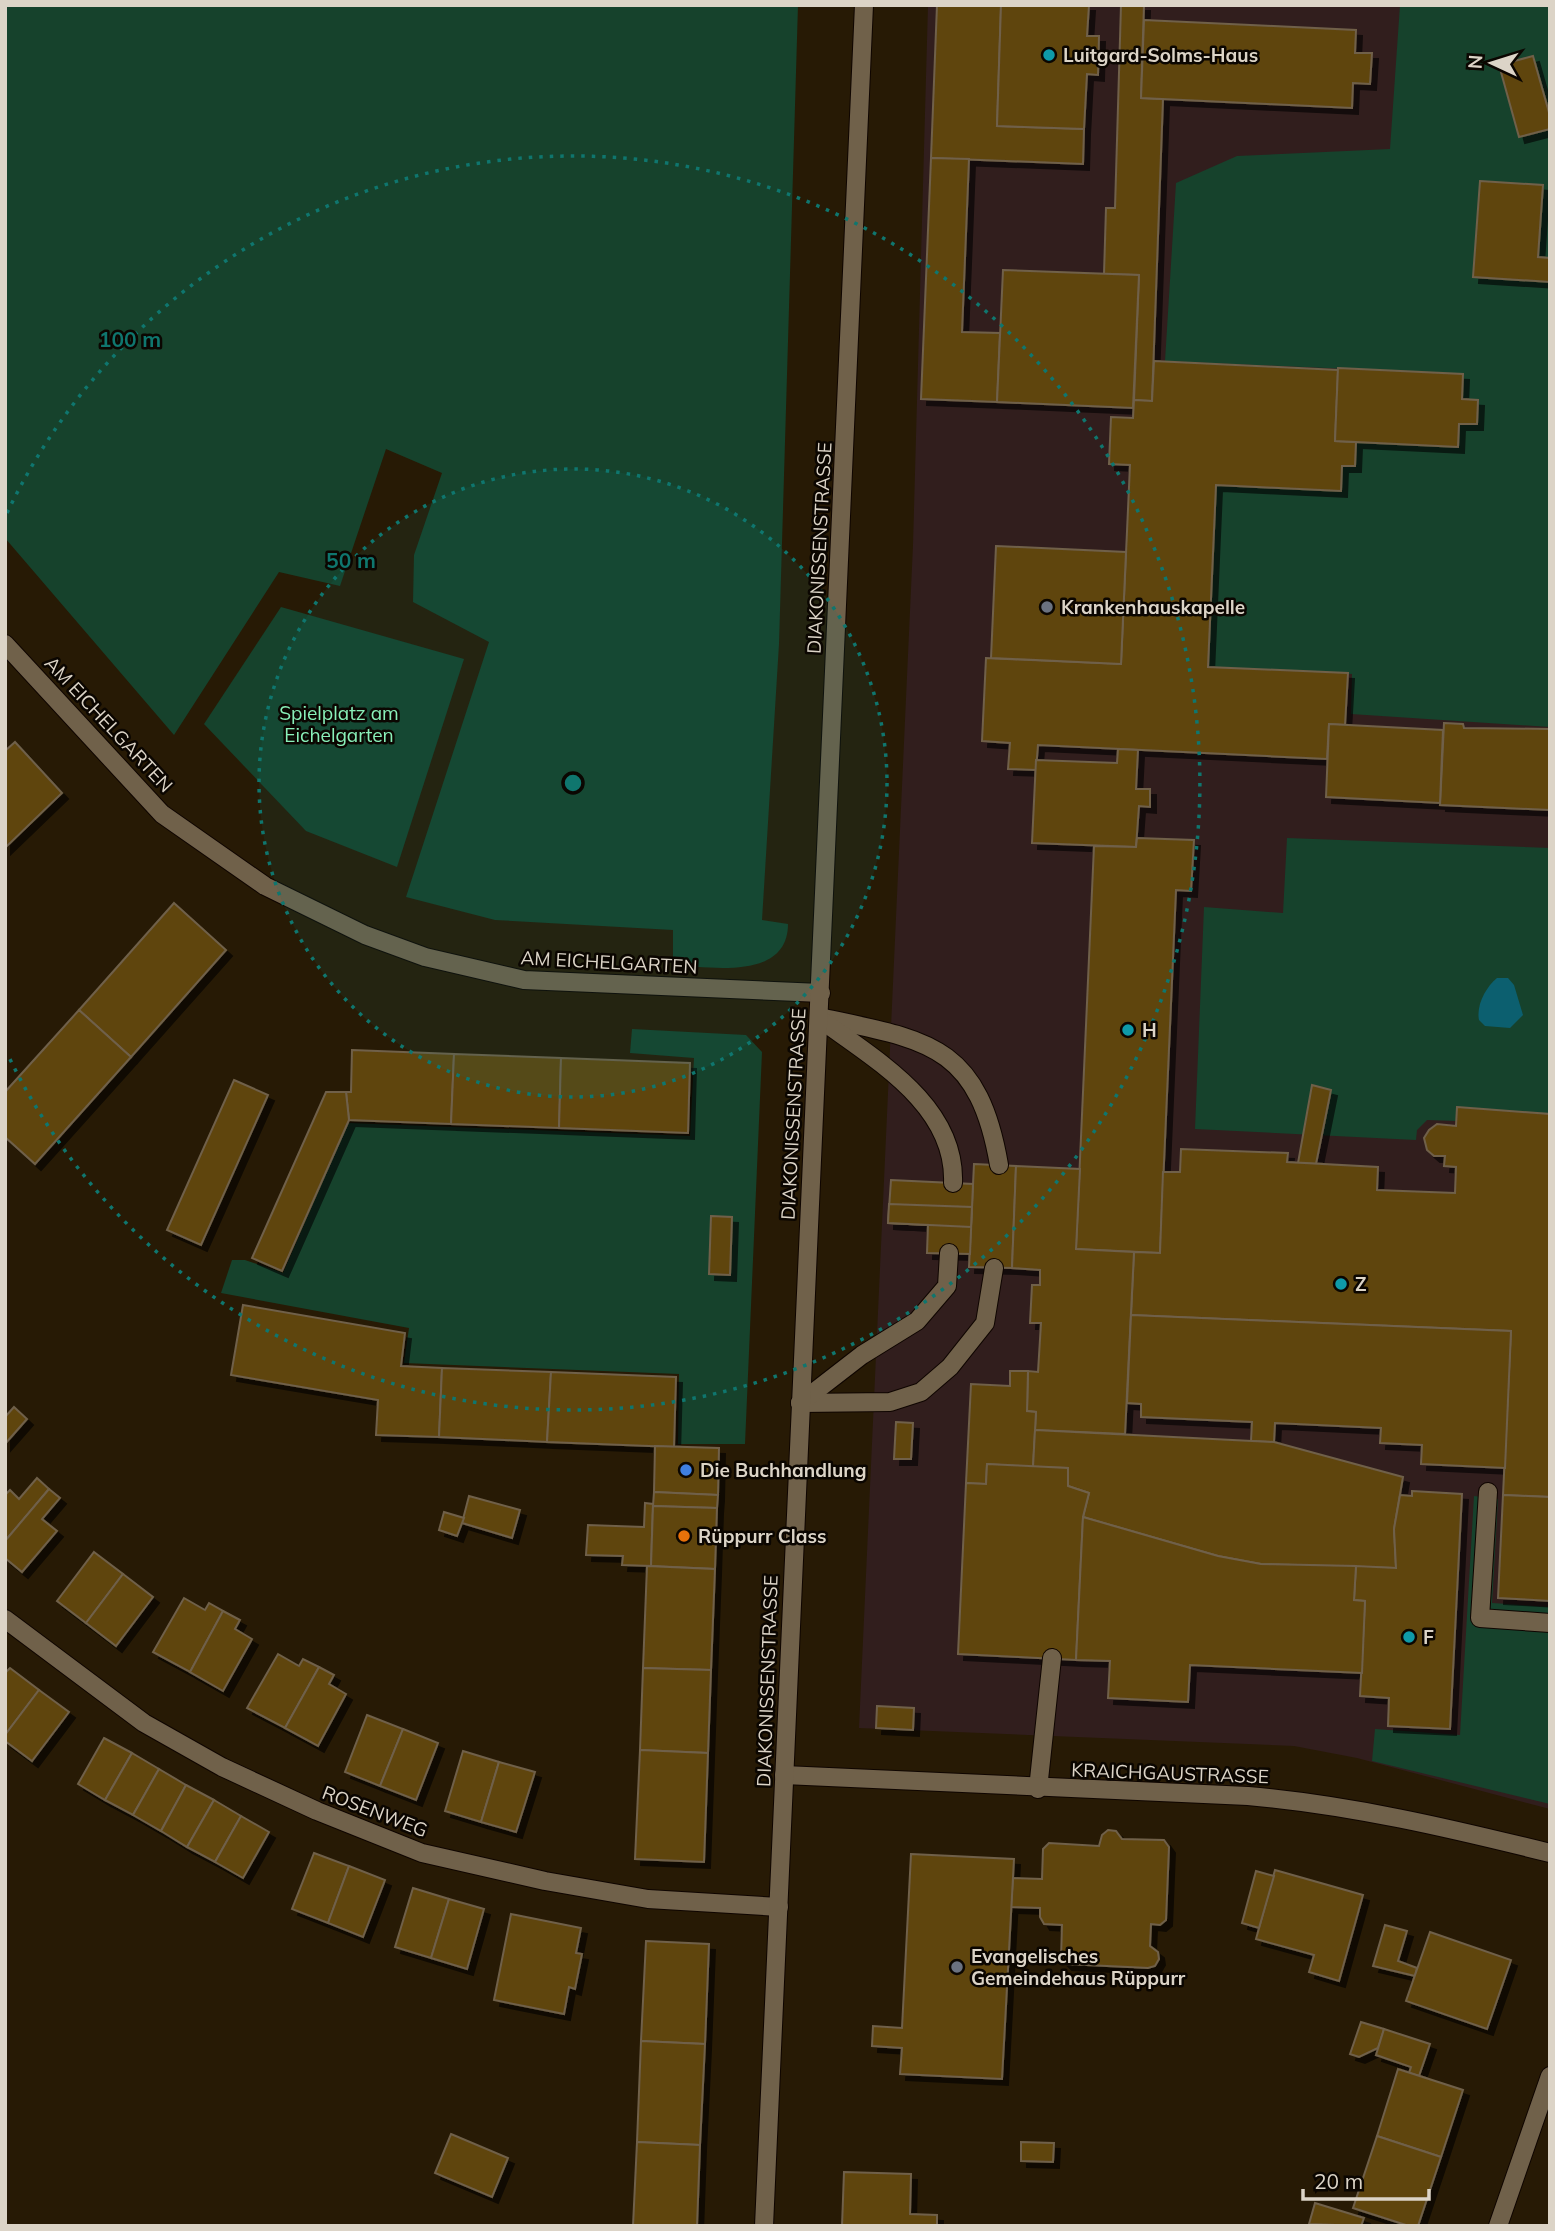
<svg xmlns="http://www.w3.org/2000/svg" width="1555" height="2231" viewBox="0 0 1555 2231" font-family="Mulish,sans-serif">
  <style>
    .medical { fill: #311e1d }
    .green { fill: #16422c }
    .water { fill: #0c5f6f }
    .building { fill: #5f4410; stroke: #6f6049; stroke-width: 2; filter: url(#shadow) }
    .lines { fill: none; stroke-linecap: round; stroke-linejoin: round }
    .lane-casing { stroke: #0f0500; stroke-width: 20 }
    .street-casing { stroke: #0f0500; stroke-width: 20 }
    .lane { stroke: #70614a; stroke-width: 18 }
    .street { stroke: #70614a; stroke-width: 18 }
    .ring { fill: none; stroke: #0f766e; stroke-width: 3.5; stroke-dasharray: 3.5 7 }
    .culture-dot { fill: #0f9aa8; stroke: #0b0601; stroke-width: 2.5 }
    .worship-dot { fill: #6b7280; stroke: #0b0601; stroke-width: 2.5 }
    .shop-dot { fill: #3f7fe0; stroke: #0b0601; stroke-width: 2.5 }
    .food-dot { fill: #e8710a; stroke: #0b0601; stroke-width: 2.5 }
    .labels { text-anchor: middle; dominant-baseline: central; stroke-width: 5; stroke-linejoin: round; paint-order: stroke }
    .poi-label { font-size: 19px; font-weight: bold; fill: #dcd4c7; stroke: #0b0601; text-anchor: start }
    .street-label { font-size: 19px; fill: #dcd4c7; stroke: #0b0601 }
    .park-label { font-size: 19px; fill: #89f0b9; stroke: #0b0601 }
    .centre { fill: #0f766e; stroke: #0b0601; stroke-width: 3.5 }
    .ring-label { font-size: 21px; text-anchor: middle; font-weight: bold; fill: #0f766e; stroke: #0b0601; stroke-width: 5; stroke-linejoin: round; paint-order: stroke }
  </style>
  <defs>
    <filter id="shadow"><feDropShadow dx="6" dy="6" stdDeviation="0" flood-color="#0009"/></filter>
  </defs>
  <rect width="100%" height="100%" fill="#271a05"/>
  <path class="medical" d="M 928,5 L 1550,5 L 1550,1809 L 1357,1758 L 1294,1746 L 859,1728 L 913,545 Z"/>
  <g class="green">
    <path d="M 5,5 L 798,5 L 779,644 L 762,920 L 788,924 C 788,981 710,967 673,965 L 673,930 L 495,920 L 406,897 L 489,642 L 413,602 L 414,555 L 442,473 L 386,449 L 340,586 L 279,572 L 174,735 L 5,538 Z"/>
    <path d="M 1400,5 L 1550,5 L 1550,727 L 1351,714 L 1352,674 L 1208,667 L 1216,485 L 1341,491 L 1342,466 L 1355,466 L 1356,442 L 1459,424 L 1477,424 L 1478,400 L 1462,399 L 1463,374 L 1165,361 L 1176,183 L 1237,156 L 1390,149 Z"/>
    <path d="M 281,607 L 464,659 L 397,867 L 306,831 L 204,724 Z"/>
    <path d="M 1287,838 L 1550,848 L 1550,1114 L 1457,1107 L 1456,1121 L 1427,1120 L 1417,1130 L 1416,1140 L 1195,1129 L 1204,907 L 1283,913 Z"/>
    <path d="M 632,1029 L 746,1035 L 762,1052 L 745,1444 L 678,1444 L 679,1374 L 404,1363 L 409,1328 L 221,1293 L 232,1260 L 245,1260 L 283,1273 L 348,1123 L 690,1136 L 694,1058 L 630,1053 Z"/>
    <path d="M 1474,1496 L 1498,1499 L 1492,1603 L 1550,1607 L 1550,1804 L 1372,1761 L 1375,1729 L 1460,1735 Z"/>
  </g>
  <path class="water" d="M 1497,978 L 1508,978 L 1514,985 L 1523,1015 L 1510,1028 L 1485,1026 L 1479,1020 C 1476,1005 1486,987 1497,978 Z"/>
  <g class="building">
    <path d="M 937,5 L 1001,5 L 997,126 L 1084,129 L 1083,164 L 931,158 Z"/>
    <path d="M 1001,5 L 1089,5 L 1087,36 L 1099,36 L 1098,75 L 1087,74 L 1084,129 L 997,126 Z"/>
    <path d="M 1121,5 L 1144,5 L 1141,98 L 1163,99 L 1152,401 L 1134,400 L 1139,275 L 1104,274 L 1106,208 L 1115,208 Z"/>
    <path d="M 1144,20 L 1356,30 L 1355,53 L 1372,53 L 1370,84 L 1353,83 L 1352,108 L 1141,98 Z"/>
    <path d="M 1533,56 L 1550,116 L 1550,129 L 1519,137 L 1499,65 Z"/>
    <path d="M 931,158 L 969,159 L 962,332 L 1000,333 L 997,402 L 921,399 Z"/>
    <path d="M 1480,181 L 1543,185 L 1538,257 L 1550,258 L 1550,282 L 1473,277 Z"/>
    <path d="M 1003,270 L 1139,275 L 1133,408 L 997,402 Z"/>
    <path d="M 1154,361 L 1338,370 L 1335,441 L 1356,442 L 1355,466 L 1342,466 L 1341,491 L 1216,485 L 1208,667 L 1348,673 L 1345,725 L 1329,724 L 1327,759 L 1038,745 L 1036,770 L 1008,769 L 1010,743 L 982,741 L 986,658 L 1121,664 L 1130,465 L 1109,464 L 1111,417 L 1133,418 L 1134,400 L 1152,401 Z"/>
    <path d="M 1338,368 L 1463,374 L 1462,399 L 1478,400 L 1477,424 L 1459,424 L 1458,447 L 1335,441 Z"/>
    <path d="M 996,546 L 1126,552 L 1121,664 L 991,658 Z"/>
    <path d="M 1444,723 L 1463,724 L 1464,728 L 1550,729 L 1550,810 L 1440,805 Z"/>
    <path d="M 1329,724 L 1443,730 L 1440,803 L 1326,797 Z"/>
    <path d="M 15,742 L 62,793 L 5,848 L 5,751 Z"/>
    <path d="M 1118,749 L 1138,750 L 1136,789 L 1150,789 L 1150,807 L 1139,806 L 1136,847 L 1032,843 L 1036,760 L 1117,763 Z"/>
    <path d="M 1137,838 L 1194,840 L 1191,891 L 1176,890 L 1160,1253 L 1076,1249 L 1094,846 L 1136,847 Z"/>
    <path d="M 174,903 L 226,950 L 131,1057 L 79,1010 Z"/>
    <path d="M 79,1010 L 131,1057 L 35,1164 L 5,1137 L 5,1092 Z"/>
    <path d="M 352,1050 L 454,1054 L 451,1124 L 349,1120 L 346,1092 L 351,1092 Z"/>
    <path d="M 454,1054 L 561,1058 L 559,1128 L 451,1124 Z"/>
    <path d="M 561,1058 L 690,1063 L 688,1133 L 559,1128 Z"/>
    <path d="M 234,1080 L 268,1095 L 201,1245 L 167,1230 Z"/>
    <path d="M 1312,1085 L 1331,1090 L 1316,1164 L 1298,1163 Z"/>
    <path d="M 326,1092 L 346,1092 L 349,1120 L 282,1271 L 252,1258 Z"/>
    <path d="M 1457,1107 L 1550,1114 L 1550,1497 L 1503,1495 L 1511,1331 L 1131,1315 L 1134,1252 L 1160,1253 L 1163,1172 L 1180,1172 L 1181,1149 L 1288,1153 L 1287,1162 L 1378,1167 L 1377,1190 L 1455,1193 L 1456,1167 L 1444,1166 L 1445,1156 L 1434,1156 L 1427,1150 L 1424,1138 L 1429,1130 L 1437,1124 L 1456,1126 Z"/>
    <path d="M 974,1164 L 1016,1166 L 1012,1268 L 969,1267 Z"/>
    <path d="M 1016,1166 L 1080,1169 L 1076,1249 L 1134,1252 L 1125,1434 L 1035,1430 L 1036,1412 L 1027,1411 L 1028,1371 L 1038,1372 L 1041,1323 L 1030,1323 L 1032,1285 L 1040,1285 L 1040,1270 L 1012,1268 Z"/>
    <path d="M 891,1180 L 973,1184 L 970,1254 L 927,1253 L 928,1225 L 888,1223 Z"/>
    <path d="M 889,1204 L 972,1207 L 971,1227 L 888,1223 Z"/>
    <path d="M 711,1216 L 732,1217 L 730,1275 L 709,1274 Z"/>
    <path d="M 243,1305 L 405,1333 L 401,1366 L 442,1368 L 439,1437 L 376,1435 L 378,1400 L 231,1375 Z"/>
    <path d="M 1131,1315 L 1511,1331 L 1505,1468 L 1421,1464 L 1422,1445 L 1380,1443 L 1381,1428 L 1275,1423 L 1274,1442 L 1251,1441 L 1252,1422 L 1141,1417 L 1141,1404 L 1127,1403 Z"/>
    <path d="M 442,1368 L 551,1372 L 547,1442 L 439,1437 Z"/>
    <path d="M 1010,1371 L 1028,1371 L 1027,1411 L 1036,1412 L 1033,1467 L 987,1464 L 986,1484 L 966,1483 L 971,1384 L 1010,1386 Z"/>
    <path d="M 551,1372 L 676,1377 L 674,1447 L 547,1442 Z"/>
    <path d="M 14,1407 L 27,1419 L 5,1444 L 5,1417 Z"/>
    <path d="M 896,1422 L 913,1423 L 911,1459 L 894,1459 Z"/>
    <path d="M 1035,1430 L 1274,1442 L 1403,1477 L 1394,1529 L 1396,1568 L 1261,1564 L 1218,1556 L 1083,1517 L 1089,1493 L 1068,1486 L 1068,1468 L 1033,1467 Z"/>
    <path d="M 655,1446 L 719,1448 L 718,1495 L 654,1492 Z"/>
    <path d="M 987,1464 L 1068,1468 L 1068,1486 L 1089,1493 L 1083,1517 L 1076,1660 L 958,1654 L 966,1483 L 986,1484 Z"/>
    <path d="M 37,1478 L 49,1489 L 5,1541 L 5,1495 L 10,1490 L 19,1499 Z"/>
    <path d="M 49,1489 L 60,1498 L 42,1519 L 57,1531 L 22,1572 L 5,1558 L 5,1541 Z"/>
    <path d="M 1412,1491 L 1462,1494 L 1450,1729 L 1388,1726 L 1389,1698 L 1360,1696 L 1365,1601 L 1354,1600 L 1356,1566 L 1396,1568 L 1394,1529 L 1400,1495 L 1412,1496 Z"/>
    <path d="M 654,1492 L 718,1495 L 717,1508 L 653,1506 Z"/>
    <path d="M 1503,1495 L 1550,1497 L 1550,1601 L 1498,1598 Z"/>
    <path d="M 469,1496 L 520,1510 L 512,1538 L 462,1523 Z"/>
    <path d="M 645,1503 L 653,1504 L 651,1566 L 622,1565 L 623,1556 L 586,1555 L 588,1525 L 644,1527 Z"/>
    <path d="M 653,1506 L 717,1508 L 715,1569 L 651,1566 Z"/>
    <path d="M 444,1512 L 464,1518 L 457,1536 L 439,1530 Z"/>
    <path d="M 1083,1517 L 1218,1556 L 1261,1564 L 1356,1566 L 1354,1600 L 1365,1601 L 1362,1673 L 1190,1665 L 1188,1702 L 1108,1698 L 1110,1661 L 1076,1660 Z"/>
    <path d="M 94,1552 L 123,1574 L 86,1623 L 57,1601 Z"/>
    <path d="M 647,1566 L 715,1569 L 711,1670 L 643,1668 Z"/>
    <path d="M 123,1574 L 153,1597 L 116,1646 L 86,1623 Z"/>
    <path d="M 184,1598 L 205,1610 L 209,1603 L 223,1611 L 190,1672 L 153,1652 Z"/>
    <path d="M 223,1611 L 240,1620 L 235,1629 L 252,1639 L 223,1691 L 190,1672 Z"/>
    <path d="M 278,1654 L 299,1666 L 303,1659 L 319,1667 L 285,1728 L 247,1708 Z"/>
    <path d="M 319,1667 L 334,1675 L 329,1684 L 346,1694 L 318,1746 L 285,1728 Z"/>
    <path d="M 10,1668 L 39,1690 L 5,1735 L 5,1673 Z"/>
    <path d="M 643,1668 L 711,1670 L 708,1753 L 640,1750 Z"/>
    <path d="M 39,1690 L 69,1712 L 32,1761 L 5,1741 L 5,1735 Z"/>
    <path d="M 877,1706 L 914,1708 L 913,1730 L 876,1728 Z"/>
    <path d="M 367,1715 L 403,1729 L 380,1786 L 345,1772 Z"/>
    <path d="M 403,1729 L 438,1743 L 416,1800 L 380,1786 Z"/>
    <path d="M 104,1738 L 132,1753 L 105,1800 L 78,1784 Z"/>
    <path d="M 640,1750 L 708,1753 L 704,1862 L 635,1859 Z"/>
    <path d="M 463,1751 L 499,1762 L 481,1822 L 445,1811 Z"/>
    <path d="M 132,1753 L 159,1769 L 133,1815 L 105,1800 Z"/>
    <path d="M 499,1762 L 535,1772 L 516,1832 L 481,1822 Z"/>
    <path d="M 159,1769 L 186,1785 L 161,1831 L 133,1815 Z"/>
    <path d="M 186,1785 L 214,1800 L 187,1847 L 161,1831 Z"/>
    <path d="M 214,1800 L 241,1816 L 215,1862 L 187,1847 Z"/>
    <path d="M 241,1816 L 269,1832 L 243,1878 L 215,1862 Z"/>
    <path d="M 1108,1830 L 1116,1831 L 1122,1839 L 1164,1840 L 1169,1847 L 1166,1920 L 1160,1925 L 1151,1924 L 1150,1946 L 1158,1952 L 1159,1959 L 1155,1966 L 1148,1968 L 1066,1964 L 1061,1959 L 1062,1925 L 1044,1924 L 1040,1917 L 1040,1908 L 1011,1907 L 1013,1878 L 1042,1879 L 1043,1849 L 1049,1843 L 1099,1846 L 1102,1835 Z"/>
    <path d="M 314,1853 L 349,1866 L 328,1923 L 292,1909 Z"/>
    <path d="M 911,1854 L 1014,1859 L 1002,2079 L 900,2074 L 902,2048 L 872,2046 L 873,2026 L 902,2028 Z"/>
    <path d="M 349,1866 L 385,1880 L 363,1937 L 328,1923 Z"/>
    <path d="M 1275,1870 L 1363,1895 L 1339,1981 L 1309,1972 L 1314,1955 L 1256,1939 Z"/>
    <path d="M 1256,1871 L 1274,1876 L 1259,1928 L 1242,1923 Z"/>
    <path d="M 413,1888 L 449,1899 L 431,1958 L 395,1947 Z"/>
    <path d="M 449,1899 L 484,1909 L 467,1969 L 431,1958 Z"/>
    <path d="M 511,1914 L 581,1928 L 576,1953 L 582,1954 L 575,1989 L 569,1987 L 564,2014 L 494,2000 Z"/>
    <path d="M 1385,1925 L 1407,1931 L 1398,1961 L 1417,1968 L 1415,1976 L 1373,1966 Z"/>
    <path d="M 1430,1932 L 1511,1960 L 1487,2029 L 1406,2001 Z"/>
    <path d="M 646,1941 L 709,1944 L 705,2044 L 641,2041 Z"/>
    <path d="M 1361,2022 L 1384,2029 L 1378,2048 L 1359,2057 L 1350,2054 Z"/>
    <path d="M 1384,2029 L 1430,2044 L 1419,2076 L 1409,2073 L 1411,2067 L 1376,2055 Z"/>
    <path d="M 641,2041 L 705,2044 L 700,2145 L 637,2142 Z"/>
    <path d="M 1398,2069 L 1463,2090 L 1441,2157 L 1377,2136 Z"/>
    <path d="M 451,2134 L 508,2158 L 492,2197 L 435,2173 Z"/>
    <path d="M 1377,2136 L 1441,2157 L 1418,2226 L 1409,2226 L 1353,2208 Z"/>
    <path d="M 637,2142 L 700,2145 L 697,2226 L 633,2226 Z"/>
    <path d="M 1021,2142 L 1054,2143 L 1053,2162 L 1021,2161 Z"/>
    <path d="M 844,2172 L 911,2174 L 910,2214 L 937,2215 L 937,2226 L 842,2226 Z"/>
    <path d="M 1315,2203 L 1364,2218 L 1361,2226 L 1309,2224 Z"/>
  </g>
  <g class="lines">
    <g class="lane-casing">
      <g id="lane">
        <path d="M 819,1017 C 926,1040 978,1043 999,1165"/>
        <path d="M 824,1022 C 879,1062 956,1107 953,1183"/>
        <path d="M 800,1403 L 890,1402 L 921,1392 L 950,1367 L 985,1323 L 994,1268"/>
        <path d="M 800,1403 L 862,1355 L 917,1321 L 947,1286 L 949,1253"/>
        <path d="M 1488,1492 L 1480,1618 L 1550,1623"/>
        <path d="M 1038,1789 L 1052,1658"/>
      </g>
    </g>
    <g class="street-casing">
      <g id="street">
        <path d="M 5,644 L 162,814 L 265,886 L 365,935 L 425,957 L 524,980 L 821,993"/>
        <path d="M 5,1619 L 144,1723 L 222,1767 L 317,1811 L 422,1853 L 545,1881 L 648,1899 L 779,1907"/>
        <path d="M 784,1775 L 1248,1796 C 1351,1805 1449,1828 1550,1853"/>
        <path d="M 764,2226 L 864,5"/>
        <path d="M 1498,2226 L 1550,2076"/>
      </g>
    </g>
    <use href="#lane" class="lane"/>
    <use href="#street" class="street"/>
  </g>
  <circle cx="573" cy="783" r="314" fill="#0f766e" fill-opacity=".12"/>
  <g class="ring">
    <circle cx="573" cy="783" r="314"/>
    <path d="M7 513A627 627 0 1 1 7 1053"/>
  </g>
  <g class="culture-dot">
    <circle cx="1049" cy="55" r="7"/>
    <circle cx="1128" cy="1030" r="7"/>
    <circle cx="1341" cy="1284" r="7"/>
    <circle cx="1409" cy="1637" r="7"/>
  </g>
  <g class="worship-dot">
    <circle cx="1047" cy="607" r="7"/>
    <circle cx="957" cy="1967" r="7"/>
  </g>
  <circle class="shop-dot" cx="686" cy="1470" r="7"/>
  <circle class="food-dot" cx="684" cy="1536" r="7"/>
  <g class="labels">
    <g class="poi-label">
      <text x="1063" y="55">Luitgard-Solms-Haus</text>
      <text x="1061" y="607">Krankenhauskapelle</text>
      <text x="1142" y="1030">H</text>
      <text x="1355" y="1284">Z</text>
      <text x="700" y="1470">Die Buchhandlung</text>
      <text x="698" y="1536">Rüppurr Class</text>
      <text x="1423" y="1637">F</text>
      <text x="971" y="1956">Evangelisches<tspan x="971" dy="22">Gemeindehaus Rüppurr</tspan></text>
    </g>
    <g class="street-label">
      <text transform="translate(819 548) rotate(-87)">DIAKONISSENSTRASSE</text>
      <text transform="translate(109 724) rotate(47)">AM EICHELGARTEN</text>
      <text transform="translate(609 962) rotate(3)">AM EICHELGARTEN</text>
      <text transform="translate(793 1114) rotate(-87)">DIAKONISSENSTRASSE</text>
      <text transform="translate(767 1681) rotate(-88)">DIAKONISSENSTRASSE</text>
      <text transform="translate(1170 1773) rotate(2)">KRAICHGAUSTRASSE</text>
      <text transform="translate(375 1811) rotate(21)">ROSENWEG</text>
    </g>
    <g class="park-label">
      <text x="339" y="713">Spielplatz am<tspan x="339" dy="22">Eichelgarten</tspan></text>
    </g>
  </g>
  <circle cx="573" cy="783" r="10" class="centre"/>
  <g class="ring-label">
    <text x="130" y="347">100 m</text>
    <text x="351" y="568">50 m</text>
  </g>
  <rect width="1555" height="2231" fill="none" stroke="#dcd4c7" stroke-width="14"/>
  <g transform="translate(1492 63) rotate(274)" stroke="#0b0601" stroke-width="5" paint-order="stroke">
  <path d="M0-5L12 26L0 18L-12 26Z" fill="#dcd4c7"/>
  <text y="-10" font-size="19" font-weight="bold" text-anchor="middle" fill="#dcd4c7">N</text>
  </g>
  <path d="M1303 2189v10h126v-10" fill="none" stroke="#dcd4c7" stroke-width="3.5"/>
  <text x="1314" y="2189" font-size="21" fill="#dcd4c7" stroke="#0b0601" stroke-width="5" paint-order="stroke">20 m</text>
</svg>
